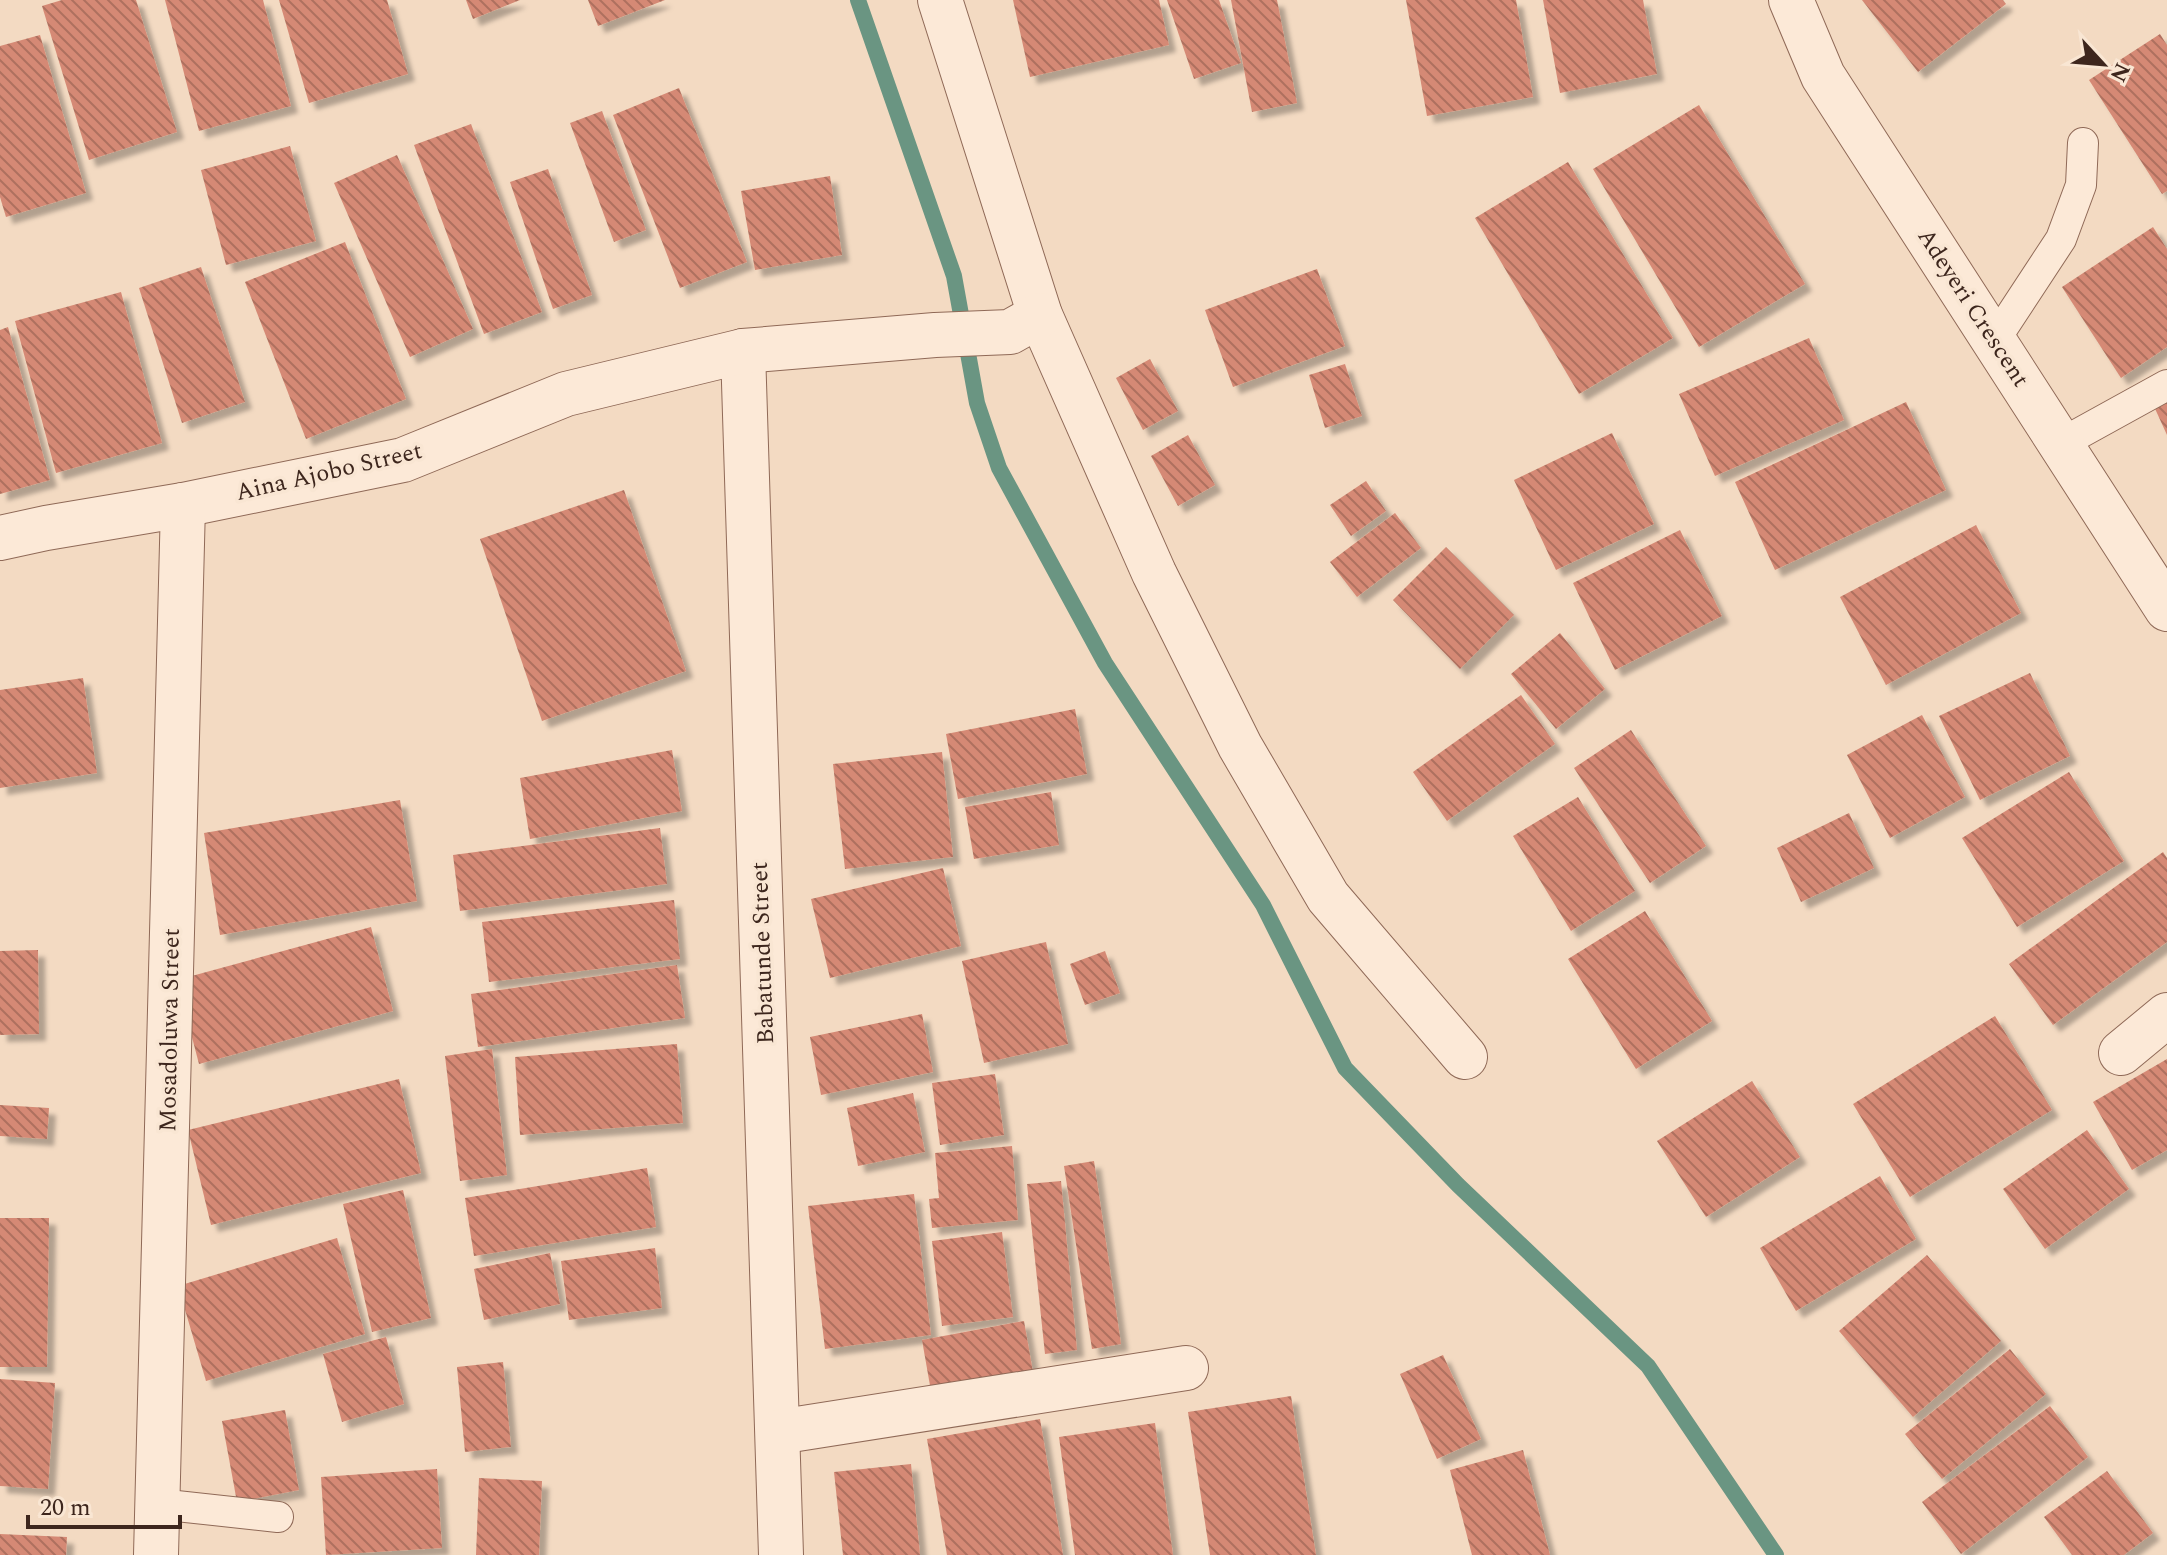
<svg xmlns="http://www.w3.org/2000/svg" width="2167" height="1555" viewBox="0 0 2167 1555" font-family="Spectral,serif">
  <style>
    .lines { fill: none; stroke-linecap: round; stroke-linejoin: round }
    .stream { stroke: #6a9582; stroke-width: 16 }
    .building { fill: url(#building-back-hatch); filter: url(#shadow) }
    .service-casing { stroke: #8f6957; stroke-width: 32 }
    .minor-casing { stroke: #8f6957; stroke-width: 46 }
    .service { stroke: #fce9d7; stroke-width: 30 }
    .minor { stroke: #fce9d7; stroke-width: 44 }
    .labels { text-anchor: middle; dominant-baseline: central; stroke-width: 7; stroke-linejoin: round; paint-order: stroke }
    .street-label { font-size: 24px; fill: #3d261d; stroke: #f9e6d3 }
  </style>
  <defs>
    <pattern id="building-back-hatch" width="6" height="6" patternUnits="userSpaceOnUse" patternTransform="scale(2)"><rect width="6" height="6" fill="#d58974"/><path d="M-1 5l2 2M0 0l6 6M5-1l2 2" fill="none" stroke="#ae705f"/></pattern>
    <filter id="shadow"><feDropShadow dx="7" dy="7" stdDeviation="2" flood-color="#0004"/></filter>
  </defs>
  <rect width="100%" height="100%" fill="#f3dac2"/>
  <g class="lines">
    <path class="stream" d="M 858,0 L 954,276 L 977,403 L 999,468 L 1105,663 L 1263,905 L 1345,1068 L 1458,1185 L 1648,1366 L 1776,1555"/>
  </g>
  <g class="building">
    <path d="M 62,0 L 136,0 L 177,132 L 89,160 L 42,6 Z"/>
    <path d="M 165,0 L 263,0 L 291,106 L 199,131 Z"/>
    <path d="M 279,0 L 387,0 L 408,74 L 309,103 Z"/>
    <path d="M 466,0 L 520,0 L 473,19 Z"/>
    <path d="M 588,0 L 665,0 L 598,26 Z"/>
    <path d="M 1013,0 L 1159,0 L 1169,45 L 1030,77 Z"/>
    <path d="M 1167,0 L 1219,0 L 1241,63 L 1194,79 Z"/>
    <path d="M 1231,0 L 1277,0 L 1297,103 L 1252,112 Z"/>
    <path d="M 1406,0 L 1516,0 L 1533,97 L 1427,116 Z"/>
    <path d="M 1543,0 L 1643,0 L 1657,74 L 1560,93 Z"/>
    <path d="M 1862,0 L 2003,0 L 2006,4 L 1918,72 Z"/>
    <path d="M 2160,34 L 2167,45 L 2167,191 L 2162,194 L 2089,80 Z"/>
    <path d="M 40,35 L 86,193 L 6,217 L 0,197 L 0,46 Z"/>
    <path d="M 679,88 L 747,262 L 680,288 L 613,115 Z"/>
    <path d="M 1699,105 L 1805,284 L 1699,347 L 1593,169 Z"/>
    <path d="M 602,111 L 646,230 L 614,242 L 570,123 Z"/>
    <path d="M 471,124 L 542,312 L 484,334 L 414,145 Z"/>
    <path d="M 290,146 L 316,241 L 226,265 L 201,170 Z"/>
    <path d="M 397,155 L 473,329 L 410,357 L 334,183 Z"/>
    <path d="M 1568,162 L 1673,338 L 1579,394 L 1475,218 Z"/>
    <path d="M 548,169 L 592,295 L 553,309 L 510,182 Z"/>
    <path d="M 830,176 L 842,255 L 755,270 L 741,191 Z"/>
    <path d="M 2153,227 L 2167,249 L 2167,347 L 2121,378 L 2062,287 Z"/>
    <path d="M 345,242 L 406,399 L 306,439 L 245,282 Z"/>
    <path d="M 201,267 L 245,402 L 182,423 L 139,288 Z"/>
    <path d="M 1317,269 L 1345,346 L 1233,387 L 1205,310 Z"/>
    <path d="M 121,292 L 162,443 L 56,473 L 15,321 Z"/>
    <path d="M 8,327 L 50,480 L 0,494 L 0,330 Z"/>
    <path d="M 1809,338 L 1844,420 L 1715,476 L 1679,394 Z"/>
    <path d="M 1150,359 L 1178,411 L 1143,430 L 1116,378 Z"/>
    <path d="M 1345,364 L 1362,416 L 1325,428 L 1309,375 Z"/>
    <path d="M 2167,395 L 2167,435 L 2152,402 Z"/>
    <path d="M 1906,402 L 1946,490 L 1775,570 L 1735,482 Z"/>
    <path d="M 1612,433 L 1654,524 L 1556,570 L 1514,480 Z"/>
    <path d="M 1188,435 L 1215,485 L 1178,506 L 1151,456 Z"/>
    <path d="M 1366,481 L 1386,511 L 1351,536 L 1330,505 Z"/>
    <path d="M 624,490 L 686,671 L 542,721 L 480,539 Z"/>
    <path d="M 1395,513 L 1421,548 L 1357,597 L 1330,562 Z"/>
    <path d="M 1976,525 L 2021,613 L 1886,685 L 1840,597 Z"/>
    <path d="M 1680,530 L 1722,616 L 1615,670 L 1573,583 Z"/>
    <path d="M 1446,547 L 1514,615 L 1460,669 L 1393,600 Z"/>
    <path d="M 1560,633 L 1605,689 L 1556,729 L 1511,674 Z"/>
    <path d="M 2030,673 L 2070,756 L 1980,800 L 1939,716 Z"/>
    <path d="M 83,678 L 97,773 L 0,788 L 0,690 Z"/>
    <path d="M 1521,695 L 1555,744 L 1447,821 L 1413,772 Z"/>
    <path d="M 1075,709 L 1087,774 L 958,799 L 946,734 Z"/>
    <path d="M 1922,715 L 1965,797 L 1890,838 L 1847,755 Z"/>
    <path d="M 1631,730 L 1706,846 L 1650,883 L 1574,768 Z"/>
    <path d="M 672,750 L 682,811 L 530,839 L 520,778 Z"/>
    <path d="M 942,752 L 953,857 L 845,869 L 833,764 Z"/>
    <path d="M 2069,772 L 2124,861 L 2017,927 L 1962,838 Z"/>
    <path d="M 1051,792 L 1059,845 L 974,859 L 965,807 Z"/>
    <path d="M 1578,797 L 1635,891 L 1571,931 L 1513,836 Z"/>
    <path d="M 400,800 L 417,901 L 220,935 L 204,833 Z"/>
    <path d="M 1849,813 L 1874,868 L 1801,902 L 1777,848 Z"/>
    <path d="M 660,828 L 667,884 L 460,911 L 453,855 Z"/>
    <path d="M 2163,852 L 2167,858 L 2167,942 L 2053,1025 L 2009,964 Z"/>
    <path d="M 943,868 L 961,946 L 830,978 L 811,899 Z"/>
    <path d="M 674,900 L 680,959 L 489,982 L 482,922 Z"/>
    <path d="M 1645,911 L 1712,1021 L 1636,1069 L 1568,959 Z"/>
    <path d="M 371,927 L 393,1011 L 199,1064 L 177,980 Z"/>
    <path d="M 1046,942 L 1068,1044 L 984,1063 L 962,961 Z"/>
    <path d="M 38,950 L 39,1034 L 0,1035 L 0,951 Z"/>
    <path d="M 1105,951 L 1120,993 L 1085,1005 L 1070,964 Z"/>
    <path d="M 677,965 L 685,1018 L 478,1047 L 471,994 Z"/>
    <path d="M 922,1014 L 933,1072 L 821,1095 L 810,1037 Z"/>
    <path d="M 1995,1016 L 2052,1110 L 1910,1197 L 1853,1104 Z"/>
    <path d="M 677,1044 L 683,1123 L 520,1135 L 515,1057 Z"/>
    <path d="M 492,1049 L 507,1175 L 460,1181 L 445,1056 Z"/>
    <path d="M 2167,1059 L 2167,1150 L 2132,1170 L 2093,1102 Z"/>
    <path d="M 995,1074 L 1004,1135 L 940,1145 L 932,1083 Z"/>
    <path d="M 399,1079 L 421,1173 L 211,1225 L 188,1130 Z"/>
    <path d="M 1752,1081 L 1800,1157 L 1706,1217 L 1657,1141 Z"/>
    <path d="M 913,1093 L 925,1152 L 858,1166 L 847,1108 Z"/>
    <path d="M 0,1105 L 49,1108 L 47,1139 L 0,1136 Z"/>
    <path d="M 2087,1130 L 2129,1189 L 2045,1249 L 2003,1189 Z"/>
    <path d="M 1012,1146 L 1018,1220 L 932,1228 L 929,1199 L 939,1198 L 935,1153 Z"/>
    <path d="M 1094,1161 L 1121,1344 L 1092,1349 L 1064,1166 Z"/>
    <path d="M 647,1168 L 656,1227 L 474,1256 L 465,1198 Z"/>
    <path d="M 1880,1176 L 1916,1239 L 1796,1311 L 1760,1248 Z"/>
    <path d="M 1061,1181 L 1077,1350 L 1045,1354 L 1027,1184 Z"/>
    <path d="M 403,1190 L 431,1318 L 372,1332 L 343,1204 Z"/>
    <path d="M 914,1194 L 931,1335 L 825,1349 L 808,1206 Z"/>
    <path d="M 0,1218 L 49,1218 L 47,1367 L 0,1367 Z"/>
    <path d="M 1002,1232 L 1013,1317 L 942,1326 L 932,1241 Z"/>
    <path d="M 337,1238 L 365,1334 L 206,1381 L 178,1286 Z"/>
    <path d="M 655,1248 L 662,1308 L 569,1320 L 561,1261 Z"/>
    <path d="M 550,1253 L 560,1304 L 484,1320 L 474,1269 Z"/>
    <path d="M 1927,1255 L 2001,1341 L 1913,1417 L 1839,1331 Z"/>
    <path d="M 1024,1321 L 1034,1378 L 932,1397 L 922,1340 Z"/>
    <path d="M 386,1337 L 404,1404 L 342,1422 L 323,1354 Z"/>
    <path d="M 2010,1349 L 2046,1394 L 1942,1479 L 1905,1434 Z"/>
    <path d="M 1443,1355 L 1481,1439 L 1437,1459 L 1400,1374 Z"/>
    <path d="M 503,1362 L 511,1447 L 465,1452 L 457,1367 Z"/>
    <path d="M 0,1379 L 55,1383 L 48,1489 L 0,1486 Z"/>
    <path d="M 1291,1396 L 1316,1555 L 1210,1555 L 1188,1412 Z"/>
    <path d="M 2050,1406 L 2088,1457 L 1961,1554 L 1922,1502 Z"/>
    <path d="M 285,1410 L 299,1490 L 237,1502 L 222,1421 Z"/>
    <path d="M 1040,1419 L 1063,1555 L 947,1555 L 927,1439 Z"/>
    <path d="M 1155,1423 L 1173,1555 L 1075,1555 L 1059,1437 Z"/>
    <path d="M 1523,1450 L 1550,1555 L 1472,1555 L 1450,1470 Z"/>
    <path d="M 911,1464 L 920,1555 L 843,1555 L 834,1472 Z"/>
    <path d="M 437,1469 L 442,1548 L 326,1555 L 321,1477 Z"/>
    <path d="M 2107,1471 L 2153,1533 L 2124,1555 L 2072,1555 L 2044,1517 Z"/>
    <path d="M 479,1478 L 542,1481 L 539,1555 L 476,1555 Z"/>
    <path d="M 0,1534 L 67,1537 L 66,1555 L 0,1555 Z"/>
  </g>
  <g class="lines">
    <g class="service-casing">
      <g id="service">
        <path d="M 1994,341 L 2061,239 L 2081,185 L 2083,143"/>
        <path d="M 2060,444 L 2167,385"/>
        <path d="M 158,1504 L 278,1517"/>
      </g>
    </g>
    <g class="minor-casing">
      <g id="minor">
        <path d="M 940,0 L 1040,315 L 1154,573 L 1240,746 L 1328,897 L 1465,1057"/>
        <path d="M 1791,0 L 1823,76 L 2167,609"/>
        <path d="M 743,351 L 781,1555"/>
        <path d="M 0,538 L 46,528 L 183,505 L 403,460 L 566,394 L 743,351 L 935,335 L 1010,332 L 1040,315"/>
        <path d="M 2121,1053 L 2167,1015"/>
        <path d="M 778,1432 L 1186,1368"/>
        <path d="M 156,1555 L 183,505"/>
      </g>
    </g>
    <use href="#service" class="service"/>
    <use href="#minor" class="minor"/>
  </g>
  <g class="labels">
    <g class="street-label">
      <text transform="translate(1973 308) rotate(57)">Adeyeri Crescent</text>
      <text transform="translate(329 472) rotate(-13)">Aina Ajobo Street</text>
      <text transform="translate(763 953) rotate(-92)">Babatunde Street</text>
      <text transform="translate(170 1030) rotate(-89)">Mosadoluwa Street</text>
    </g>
  </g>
  <g transform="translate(2103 64) rotate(116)" stroke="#f9e6d3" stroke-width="6" paint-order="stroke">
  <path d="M0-6L14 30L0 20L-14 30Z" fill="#3d261d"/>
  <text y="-12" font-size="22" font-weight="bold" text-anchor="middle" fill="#3d261d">N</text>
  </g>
  <path d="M28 1515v12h152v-12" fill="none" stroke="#3d261d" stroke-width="4"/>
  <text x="40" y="1515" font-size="24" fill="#3d261d" stroke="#f9e6d3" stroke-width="6" paint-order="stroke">20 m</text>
</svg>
